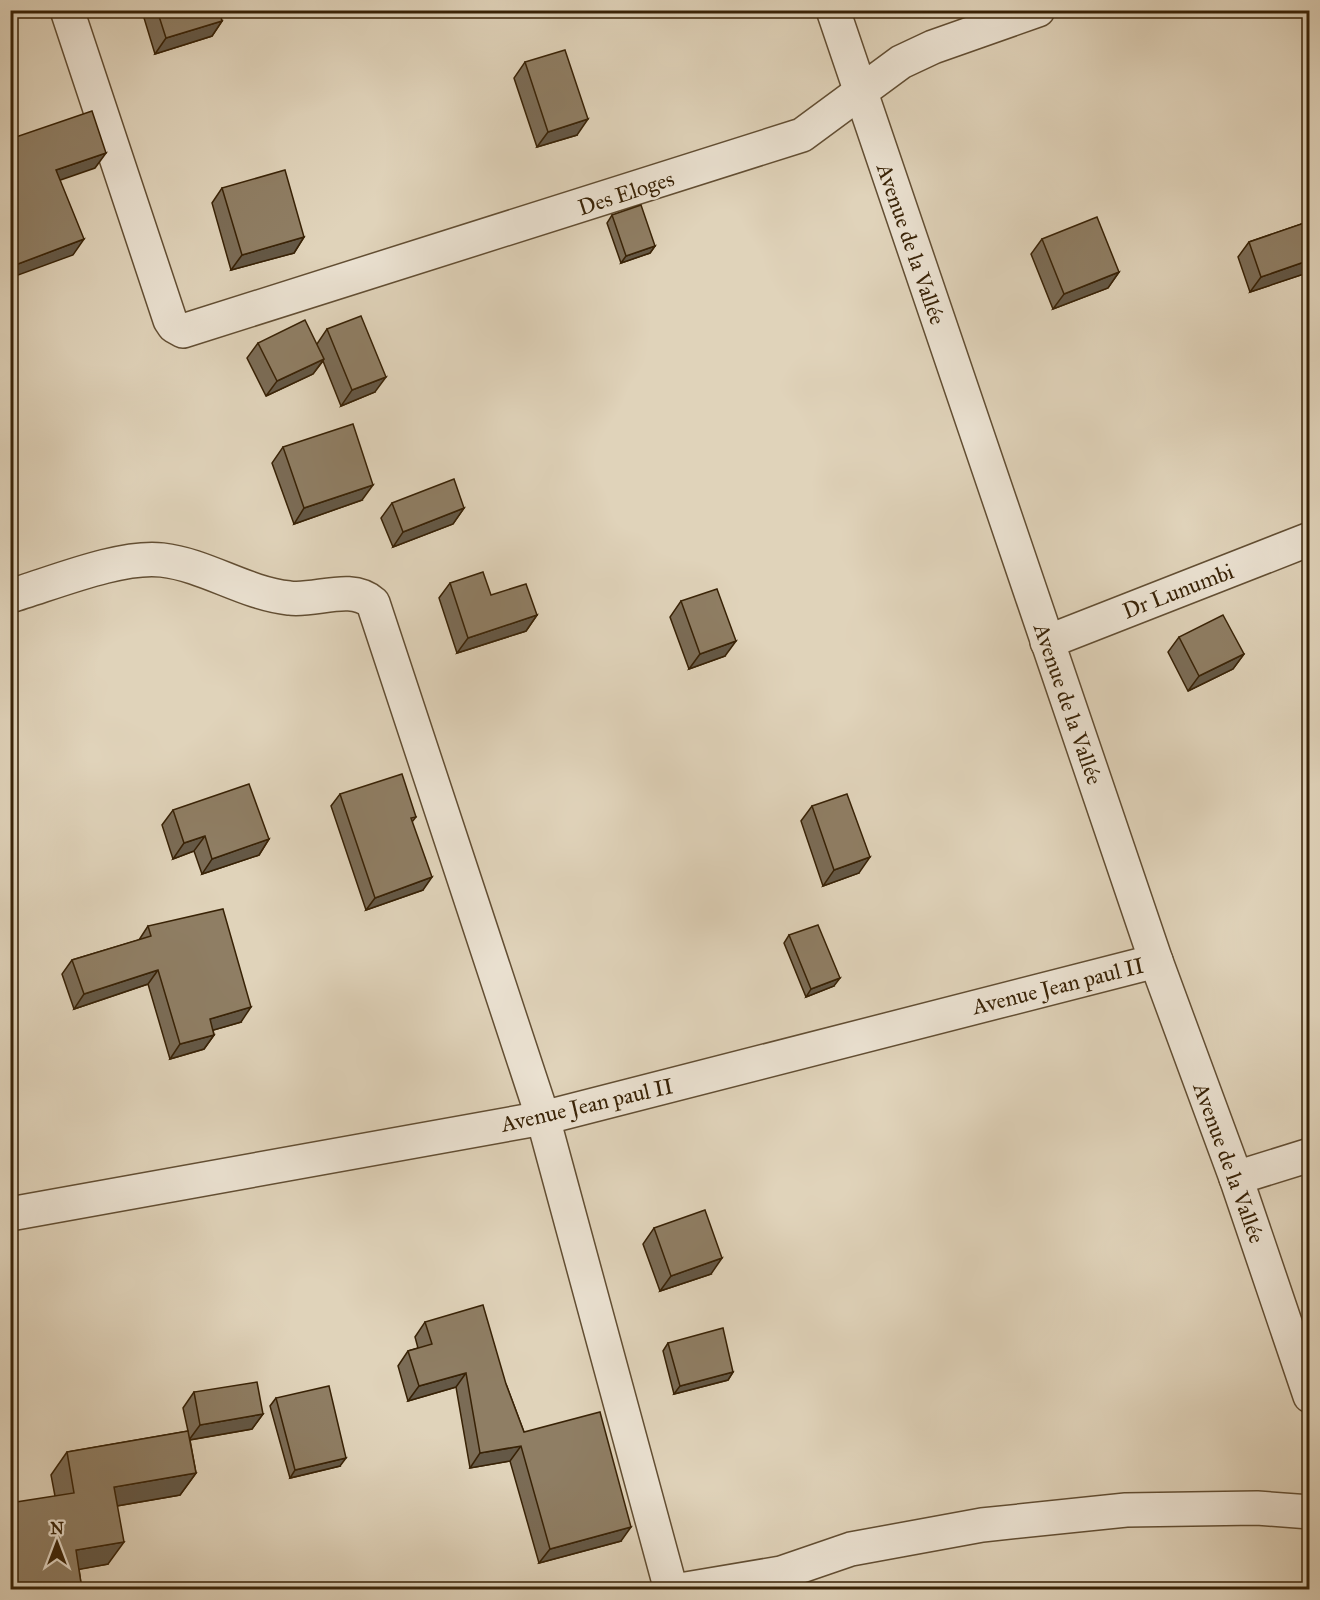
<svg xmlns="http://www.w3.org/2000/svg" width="1320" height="1600" viewBox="0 0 1320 1600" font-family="'IM FELL Great Primer',serif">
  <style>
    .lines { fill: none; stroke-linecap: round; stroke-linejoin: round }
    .street-casing { stroke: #624e33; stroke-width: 36 }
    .street { stroke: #ebe2d2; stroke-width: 33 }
    .wall { fill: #7b6c56; stroke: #382206; stroke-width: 1.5 }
    .shaded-wall { fill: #645846; stroke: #382206; stroke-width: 1.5 }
    .building { fill: #8f7e64; stroke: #382206; stroke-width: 1.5 }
    .labels { text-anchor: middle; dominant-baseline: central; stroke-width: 5; stroke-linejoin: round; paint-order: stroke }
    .street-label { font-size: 22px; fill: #382206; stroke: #ebe2d2 }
  </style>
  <rect width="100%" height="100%" fill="#e0d3ba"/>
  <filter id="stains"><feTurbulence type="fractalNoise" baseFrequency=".00333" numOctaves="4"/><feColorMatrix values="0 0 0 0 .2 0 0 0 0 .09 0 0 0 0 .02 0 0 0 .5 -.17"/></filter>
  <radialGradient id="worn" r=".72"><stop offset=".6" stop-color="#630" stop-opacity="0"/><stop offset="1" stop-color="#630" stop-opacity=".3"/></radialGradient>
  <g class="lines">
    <g class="street-casing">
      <g id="street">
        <path d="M 67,10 L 170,320 L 174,326 L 183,331 L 802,135 L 901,62 L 933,47 L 1038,10"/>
        <path d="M 833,10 L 1156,961 L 1236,1178 L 1310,1396"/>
        <path d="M 10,596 C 51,584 120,555 162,560 C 206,565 244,593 289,598 C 315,602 351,583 373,603 L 543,1118 L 671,1590"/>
        <path d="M 1047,642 L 1310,539"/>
        <path d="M 1236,1178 L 1310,1155"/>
        <path d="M 10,1214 L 543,1118 L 1156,961"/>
        <path d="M 680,1590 L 781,1573 L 851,1549 L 982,1525 L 1126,1510 L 1257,1508 L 1310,1512"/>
      </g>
    </g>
    <use href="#street" class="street"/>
  </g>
  <g class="wall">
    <path d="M 150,10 L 219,10 L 222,21 L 212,36 L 155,54 L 144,18 Z"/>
    <path d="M 525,62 L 577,135 L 537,147 L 514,78 Z"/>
    <path d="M 222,188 L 304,237 L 294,253 L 231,270 L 212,203 Z"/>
    <path d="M 612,215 L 655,246 L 650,253 L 621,263 L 607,223 Z"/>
    <path d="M 1310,221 L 1310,272 L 1250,292 L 1238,257 L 1249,242 Z"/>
    <path d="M 1042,239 L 1119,272 L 1108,288 L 1053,309 L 1031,254 Z"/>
    <path d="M 327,329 L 375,392 L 341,406 L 323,361 L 313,374 L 266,396 L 247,358 L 258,343 L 317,344 Z"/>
    <path d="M 283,447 L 362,500 L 294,524 L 272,463 Z"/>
    <path d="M 392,503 L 464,508 L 453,524 L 393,547 L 381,518 Z"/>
    <path d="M 450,583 L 491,595 L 537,615 L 526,631 L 457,653 L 439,598 Z"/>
    <path d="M 681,601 L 725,656 L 689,669 L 670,617 Z"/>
    <path d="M 1179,637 L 1244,654 L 1233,669 L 1188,691 L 1168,652 Z"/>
    <path d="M 340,794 L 416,817 L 412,822 L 423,890 L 366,910 L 331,806 Z"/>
    <path d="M 812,806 L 859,873 L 823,886 L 801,821 Z"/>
    <path d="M 173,810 L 269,839 L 259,855 L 202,874 L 194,851 L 173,859 L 162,825 Z"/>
    <path d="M 148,926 L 241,1022 L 213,1030 L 214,1035 L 204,1049 L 170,1059 L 148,984 L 74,1009 L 62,974 L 72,960 L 139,940 Z"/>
    <path d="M 789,935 L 834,986 L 806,997 L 784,943 Z"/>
    <path d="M 654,1228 L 711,1274 L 660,1291 L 643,1244 Z"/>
    <path d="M 425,1322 L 506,1384 L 524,1432 L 621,1541 L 539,1563 L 510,1461 L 470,1468 L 456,1387 L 408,1401 L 398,1366 L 408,1351 L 418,1348 L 415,1337 Z"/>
    <path d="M 668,1343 L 733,1372 L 728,1380 L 674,1394 L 663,1351 Z"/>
    <path d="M 194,1392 L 263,1414 L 252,1429 L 190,1440 L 196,1473 L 180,1495 L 117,1506 L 108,1564 L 79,1569 L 82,1590 L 10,1590 L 55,1496 L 51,1475 L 67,1452 L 188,1431 L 183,1408 Z"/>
    <path d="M 276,1398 L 340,1466 L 290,1478 L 270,1406 Z"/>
  </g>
  <g class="shaded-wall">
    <path d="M 222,21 L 212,36 L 155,54 L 166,38 Z"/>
    <path d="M 588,119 L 577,135 L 537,147 L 548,132 Z"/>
    <path d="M 106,153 L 95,168 L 46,185 L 56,170 Z"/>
    <path d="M 304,237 L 294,253 L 231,270 L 242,255 Z"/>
    <path d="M 84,239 L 73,255 L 10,278 L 10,267 Z"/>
    <path d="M 655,246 L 650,253 L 621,263 L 626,256 Z"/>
    <path d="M 1310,260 L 1310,272 L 1250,292 L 1261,277 Z"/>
    <path d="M 1119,272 L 1108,288 L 1053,309 L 1064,294 Z"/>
    <path d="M 324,359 L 313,374 L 266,396 L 277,381 Z"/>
    <path d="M 386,377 L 375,392 L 341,406 L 352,390 Z"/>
    <path d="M 373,485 L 362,500 L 294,524 L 304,508 Z"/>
    <path d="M 464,508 L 453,524 L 393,547 L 403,532 Z"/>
    <path d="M 537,615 L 526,631 L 457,653 L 468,638 Z"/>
    <path d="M 736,641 L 725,656 L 689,669 L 700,654 Z"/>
    <path d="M 1244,654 L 1233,669 L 1188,691 L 1199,676 Z"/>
    <path d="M 205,836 L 194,851 L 173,859 L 184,843 Z"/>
    <path d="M 269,839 L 259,855 L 202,874 L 212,859 Z"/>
    <path d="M 870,857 L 859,873 L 823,886 L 834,870 Z"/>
    <path d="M 432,877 L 423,890 L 366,910 L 375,898 Z"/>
    <path d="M 158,970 L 148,984 L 74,1009 L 84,994 Z"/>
    <path d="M 840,978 L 834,986 L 806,997 L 811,989 Z"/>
    <path d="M 251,1007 L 241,1022 L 200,1034 L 210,1019 Z"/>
    <path d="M 214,1035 L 204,1049 L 170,1059 L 180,1044 Z"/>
    <path d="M 722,1258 L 711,1274 L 660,1291 L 671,1276 Z"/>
    <path d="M 733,1372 L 728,1380 L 674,1394 L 680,1386 Z"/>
    <path d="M 466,1373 L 456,1387 L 408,1401 L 419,1386 Z"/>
    <path d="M 263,1414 L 252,1429 L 189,1440 L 200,1425 Z"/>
    <path d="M 521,1446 L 510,1461 L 470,1468 L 480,1453 Z"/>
    <path d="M 346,1458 L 340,1466 L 290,1478 L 295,1470 Z"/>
    <path d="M 196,1473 L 180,1495 L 99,1509 L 114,1487 Z"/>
    <path d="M 631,1527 L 621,1541 L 539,1563 L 550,1549 Z"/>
    <path d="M 124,1542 L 108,1564 L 60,1573 L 76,1550 Z"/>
    <path d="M 20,1585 L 16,1590 L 10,1590 L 10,1586 Z"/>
  </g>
  <g class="building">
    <path d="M 157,10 L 219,10 L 222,21 L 166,38 Z"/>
    <path d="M 565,50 L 588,119 L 548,132 L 525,62 Z"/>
    <path d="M 92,111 L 106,153 L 56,170 L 84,239 L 10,267 L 10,139 Z"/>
    <path d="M 285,170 L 304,237 L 242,255 L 222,188 Z"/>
    <path d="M 641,205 L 655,246 L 626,256 L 612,215 Z"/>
    <path d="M 1097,217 L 1119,272 L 1064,294 L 1042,239 Z"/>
    <path d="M 1310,221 L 1310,260 L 1261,277 L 1249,242 Z"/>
    <path d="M 361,316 L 386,377 L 352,390 L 327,329 Z"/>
    <path d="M 305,320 L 324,359 L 277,381 L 258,343 Z"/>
    <path d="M 353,424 L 373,485 L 304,508 L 283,447 Z"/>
    <path d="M 454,479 L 464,508 L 403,532 L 392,503 Z"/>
    <path d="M 483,572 L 491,595 L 526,584 L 537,615 L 468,638 L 450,583 Z"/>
    <path d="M 717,589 L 736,641 L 700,654 L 681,601 Z"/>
    <path d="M 1223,615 L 1244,654 L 1199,676 L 1179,637 Z"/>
    <path d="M 402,774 L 416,817 L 411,818 L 432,877 L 375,898 L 340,794 Z"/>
    <path d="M 249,784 L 269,839 L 212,859 L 205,836 L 184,843 L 173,810 Z"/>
    <path d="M 847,794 L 870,857 L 834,870 L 812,806 Z"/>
    <path d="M 223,909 L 251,1007 L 210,1019 L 214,1035 L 180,1044 L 158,970 L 84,994 L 72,960 L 151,936 L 148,926 Z"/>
    <path d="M 818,925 L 840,978 L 811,989 L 789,935 Z"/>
    <path d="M 705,1210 L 722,1258 L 671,1276 L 654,1228 Z"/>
    <path d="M 483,1305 L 506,1384 L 524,1432 L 600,1412 L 631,1527 L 550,1549 L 521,1446 L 480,1453 L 466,1373 L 419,1386 L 408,1351 L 432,1344 L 425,1322 Z"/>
    <path d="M 723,1328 L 733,1372 L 680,1386 L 668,1343 Z"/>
    <path d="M 257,1382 L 263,1414 L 200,1425 L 194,1392 Z"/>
    <path d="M 329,1386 L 346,1458 L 295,1470 L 276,1398 Z"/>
    <path d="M 188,1431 L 196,1473 L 114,1487 L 124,1542 L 76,1550 L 82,1590 L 21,1590 L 20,1585 L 10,1586 L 10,1503 L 74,1493 L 67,1452 Z"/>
  </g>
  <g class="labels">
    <g class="street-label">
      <text transform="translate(626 193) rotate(-18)">Des Eloges</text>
      <text transform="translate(911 244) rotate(71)">Avenue de la Vallée</text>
      <text transform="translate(1178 591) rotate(-21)">Dr Lunumbi</text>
      <text transform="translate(1068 704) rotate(71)">Avenue de la Vallée</text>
      <text transform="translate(1058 986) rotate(-14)">Avenue Jean paul II</text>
      <text transform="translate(587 1105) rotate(-13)">Avenue Jean paul II</text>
      <text transform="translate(1229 1163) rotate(70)">Avenue de la Vallée</text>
    </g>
  </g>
  <rect width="1320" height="1600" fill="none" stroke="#e0d3ba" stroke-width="36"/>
  <rect x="12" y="12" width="1296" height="1576" fill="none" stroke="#382206" stroke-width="3"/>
  <rect x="18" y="18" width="1284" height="1564" fill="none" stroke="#382206" stroke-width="1.5"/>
  <g transform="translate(57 1543)" stroke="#ebe2d2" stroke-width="4.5" paint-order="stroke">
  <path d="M0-4.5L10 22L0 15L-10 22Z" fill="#382206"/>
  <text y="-9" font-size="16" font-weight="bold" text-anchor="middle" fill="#382206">N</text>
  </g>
  <rect width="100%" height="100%" filter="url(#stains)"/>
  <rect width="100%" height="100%" fill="url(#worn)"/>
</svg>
